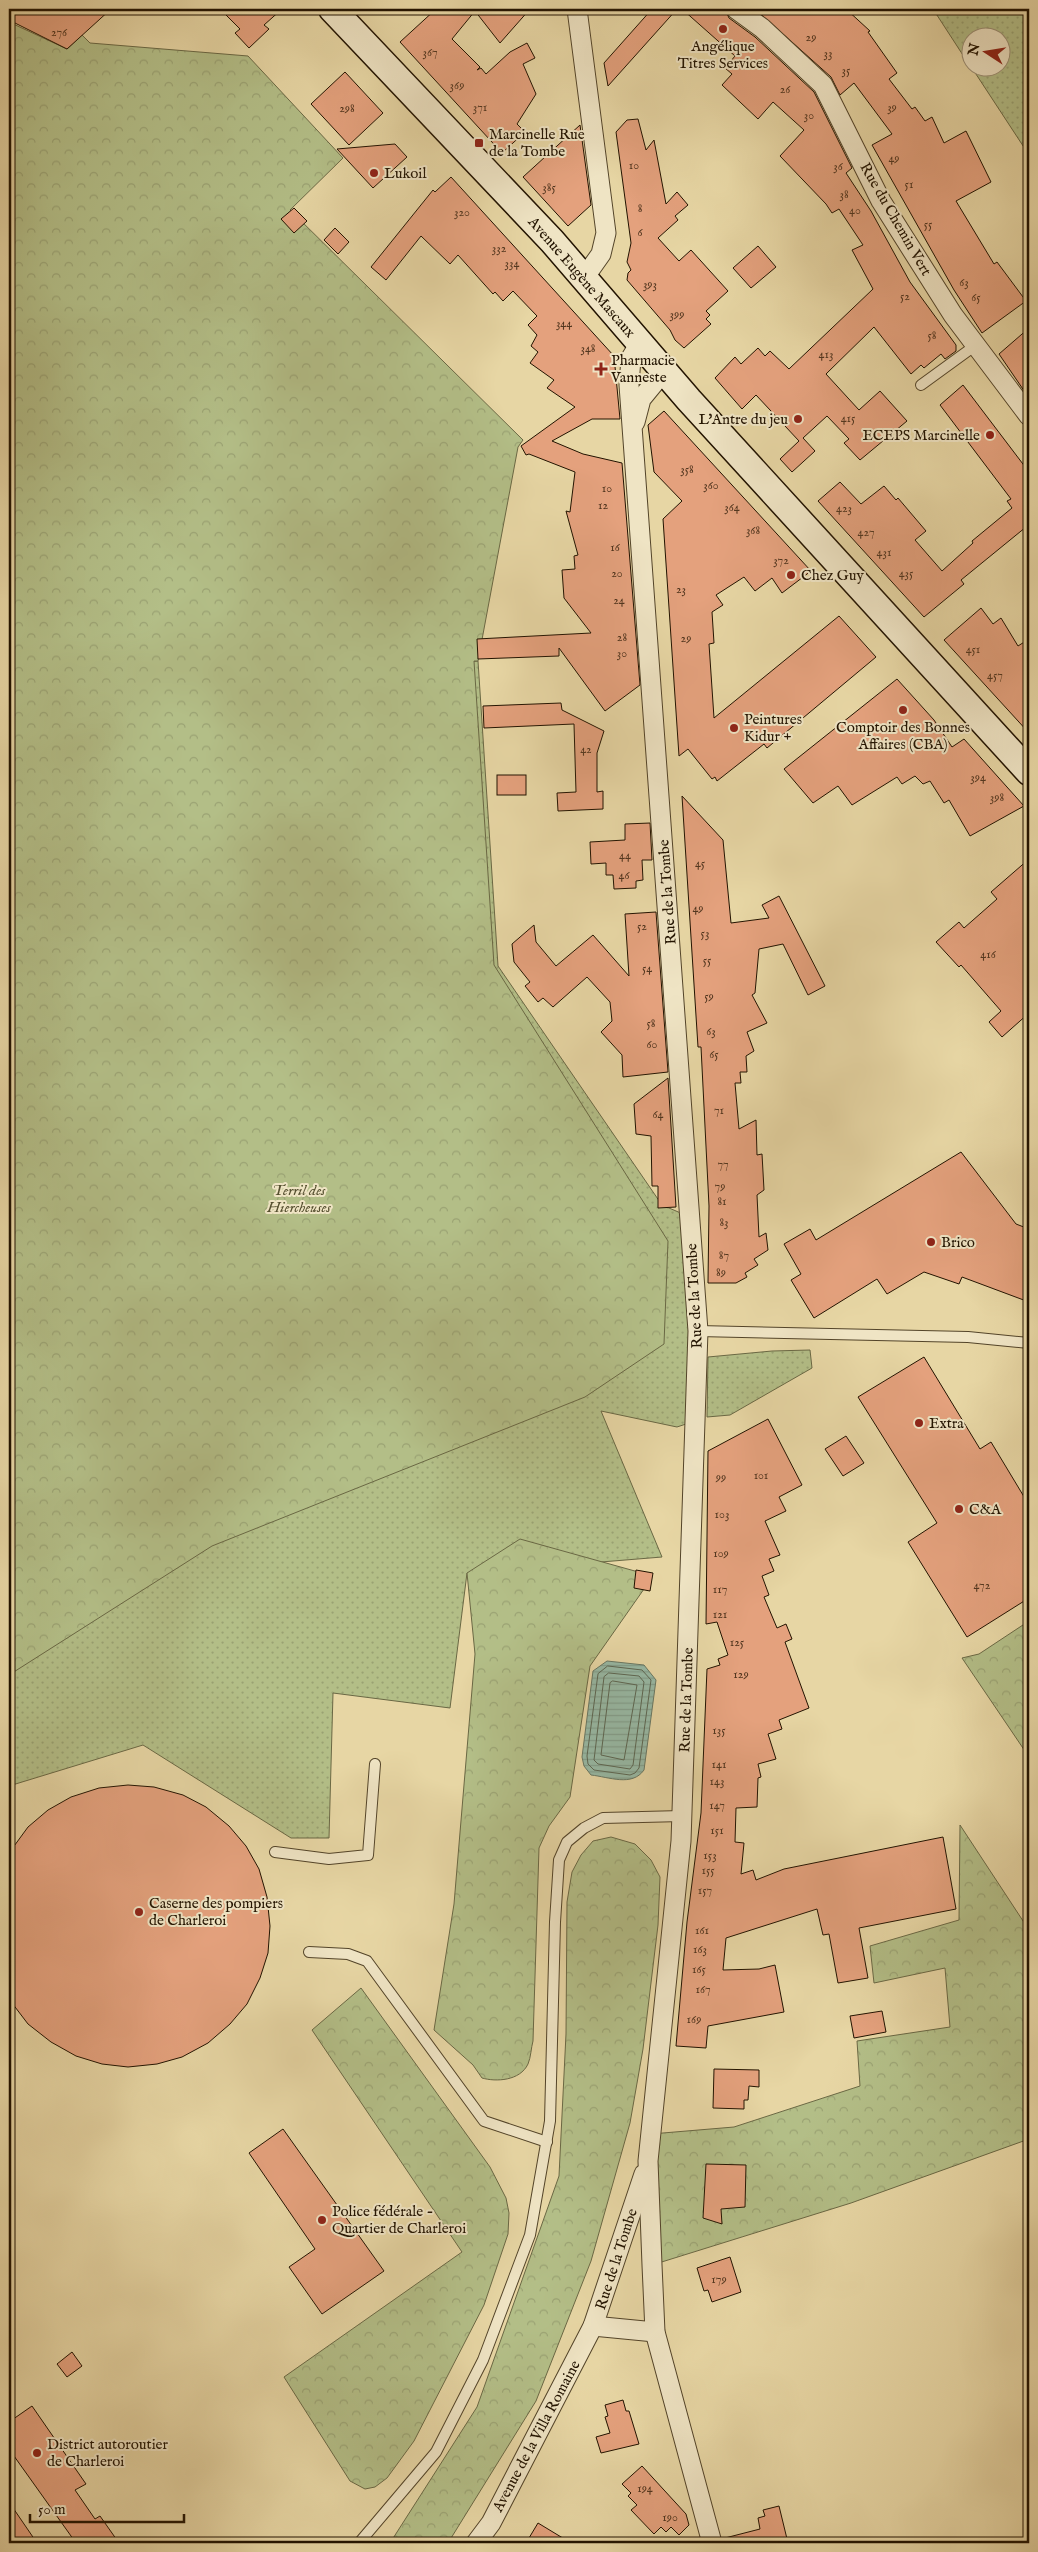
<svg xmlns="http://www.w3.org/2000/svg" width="1038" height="2552" font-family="'IM FELL English',serif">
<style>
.grass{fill:url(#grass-dots);stroke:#6a6844}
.forest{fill:url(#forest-crowns);stroke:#6a6844}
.water{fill:url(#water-rules);stroke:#687763}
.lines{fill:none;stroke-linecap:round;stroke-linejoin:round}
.shore{stroke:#5c6652;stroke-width:1}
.building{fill:#e4a17d;stroke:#221300}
.service-casing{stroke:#534429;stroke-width:12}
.minor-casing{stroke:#534429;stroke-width:21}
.secondary-casing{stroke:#221300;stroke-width:29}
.service{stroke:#efe4c4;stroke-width:10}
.minor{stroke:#efe4c4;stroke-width:19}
.secondary{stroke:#efe4c4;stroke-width:26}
.poi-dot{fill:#8f2418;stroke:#efe4c4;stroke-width:2}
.labels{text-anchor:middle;stroke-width:4;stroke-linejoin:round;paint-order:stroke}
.number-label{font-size:12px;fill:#52361f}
.poi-label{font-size:15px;fill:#221300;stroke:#efe4c4;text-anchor:start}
.street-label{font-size:15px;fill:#221300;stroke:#efe4c4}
.park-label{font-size:15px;font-style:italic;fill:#554f2f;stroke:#efe4c4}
</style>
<defs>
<pattern id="grass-dots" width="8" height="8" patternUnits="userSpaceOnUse" patternTransform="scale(1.25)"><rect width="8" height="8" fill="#b3be87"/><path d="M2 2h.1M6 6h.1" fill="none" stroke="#9aa273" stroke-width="1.8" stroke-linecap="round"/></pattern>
<pattern id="forest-crowns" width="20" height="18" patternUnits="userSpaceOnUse" patternTransform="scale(1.25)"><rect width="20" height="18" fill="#b3be87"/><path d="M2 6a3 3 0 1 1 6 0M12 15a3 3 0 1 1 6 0" fill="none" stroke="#9aa273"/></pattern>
<pattern id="water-rules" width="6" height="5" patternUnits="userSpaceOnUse" patternTransform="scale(1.25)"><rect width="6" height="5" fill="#97b9a5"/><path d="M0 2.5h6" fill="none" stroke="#829e8c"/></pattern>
</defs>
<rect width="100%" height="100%" fill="#e7d6a4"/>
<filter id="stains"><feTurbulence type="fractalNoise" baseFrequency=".004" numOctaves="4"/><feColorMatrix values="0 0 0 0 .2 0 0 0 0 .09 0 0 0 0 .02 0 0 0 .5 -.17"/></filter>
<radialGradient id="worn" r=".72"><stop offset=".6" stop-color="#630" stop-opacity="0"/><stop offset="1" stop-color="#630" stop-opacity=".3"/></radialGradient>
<g class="grass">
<polygon points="933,9 1029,9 1029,155 972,68 1000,68 1000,38 970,38 970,66"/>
<polygon points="9,658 414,667 478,661 498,966 662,1205 690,1217 695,1421 677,1427 601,1411 662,1557 467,1573 450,1708 333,1693 329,1838 291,1838 143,1745 9,1786"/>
<polygon points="810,1350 812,1368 730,1415 707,1417 708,1357 772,1351"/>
</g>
<g class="forest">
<polygon points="9,22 67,49 82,35 90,43 248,56 343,158 290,210 523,440 518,447 478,661 474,661 494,965 668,1241 664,1344 585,1397 212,1546 9,1675"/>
<path d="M520 1539 642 1573 644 1589 590 1666 570 1797 549 1826 539 1848 533 2041C531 2048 531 2057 528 2064 520 2081 496 2082 482 2078L473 2065 434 2030 454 1904 475 1654 467 1573Z"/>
<polygon points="1029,1621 1029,1757 962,1658 979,1654"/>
<polygon points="960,1825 1029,1930 1029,2139 851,2203 652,2265 651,2134 734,2127 860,2086 857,2041 950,2027 945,1968 874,1983 870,1946 959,1920"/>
<polygon points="611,1837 635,1844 651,1860 660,1877 658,1925 643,2049 630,2123 591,2261 536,2401 448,2543 390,2543 477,2407 559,2176 566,2034 567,1902 572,1872 581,1855 593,1841"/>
<polygon points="361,1988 490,2167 506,2198 509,2213 508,2234 484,2305 414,2441 387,2478 375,2487 365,2489 350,2481 284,2377 462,2252 312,2030"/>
</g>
<path class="water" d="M607 1661 644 1665 656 1680 644 1770C632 1787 609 1777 591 1775L584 1766 582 1757 593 1671Z"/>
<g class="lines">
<g class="shore">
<polygon points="608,1666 642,1670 651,1680 639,1768 635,1773 630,1775 594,1770 588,1764 587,1756 598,1674"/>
<polygon points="609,1673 639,1676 644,1682 633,1765 630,1769 598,1764 594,1760 604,1677"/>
<polygon points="613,1681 637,1685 624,1760 601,1755 610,1683"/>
</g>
</g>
<g class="building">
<polygon points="9,9 111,9 67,49 9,20"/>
<polygon points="220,9 282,9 264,25 269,29 249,48 235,33 240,29"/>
<polygon points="436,9 530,9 500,43 475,11 452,39 480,67 477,70 481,68 486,74 510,52 527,43 535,58 523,64 536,94 517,124 525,132 502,153 400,42"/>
<polygon points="652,9 677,9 608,86 604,63"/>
<polygon points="682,9 725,9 729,18 755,37 814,92 852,168 846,173 871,211 910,282 956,345 956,351 945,359 941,354 924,368 921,365 911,374 874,327 826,374 859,410 880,391 907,421 860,460 844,443 849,439 827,416 803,438 815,451 792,472 780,459 799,441 756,395 742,409 715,378 735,357 741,364 758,348 765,356 770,351 789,369 873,289 852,250 863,245 839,209 832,213 826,204 780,156 804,130 773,102 758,119 722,85 732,74 725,68 735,56"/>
<polygon points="755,9 846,9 870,31 868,32 897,73 889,79 912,109 915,107 925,121 932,117 944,143 966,131 991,182 956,201 994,264 997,262 1026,301 982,333 954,290 872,145 892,134 854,83 840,95 831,77"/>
<polygon points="345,72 383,113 349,145 311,104"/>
<polygon points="638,119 646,150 654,140 666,204 677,192 688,205 675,216 678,220 658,238 679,261 691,250 728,291 706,311 710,315 706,319 711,324 684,348 675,340 670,330 627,280 628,273 631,270 627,262 631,243 616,132 627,120"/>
<polygon points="580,125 591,205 568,226 523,177"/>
<polygon points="395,144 407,157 373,188 337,149"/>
<polygon points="451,177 614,356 620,419 592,419 552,441 583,454 622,463 640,685 605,711 559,648 559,656 478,659 477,639 591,633 564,598 562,570 575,569 574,556 578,555 566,511 570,512 575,472 529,454 526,455 521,446 575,407 547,388 554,380 530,363 538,352 531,346 537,335 528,325 537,316 513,291 503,301 495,292 493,294 458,255 450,264 421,236 386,280 371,267 433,190 435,192"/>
<polygon points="294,208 307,221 294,233 281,219"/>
<polygon points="335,228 349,242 338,254 324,240"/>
<polygon points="758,246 776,267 751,288 733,268"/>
<polygon points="1029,328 1029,398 999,354"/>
<polygon points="963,385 1029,472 1029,531 1026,527 961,580 964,584 924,617 818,501 840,482 861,504 884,486 896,500 898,498 926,531 915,540 942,571 973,543 972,541 1012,508 1007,501 1011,499 940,405"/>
<polygon points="664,411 811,571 782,593 772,578 755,591 744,577 716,595 723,605 712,612 714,643 709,644 714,718 839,616 876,657 767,748 764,744 717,781 715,777 712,779 688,749 679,756 663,519 682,501 654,472 648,425"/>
<polygon points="981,608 993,624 1001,618 1018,646 1029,639 1029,733 944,640"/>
<polygon points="897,679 934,720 952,747 964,739 1024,806 970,836 949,800 944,803 930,781 923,784 915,776 902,784 897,777 852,805 838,786 813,803 784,769"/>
<polygon points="561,703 562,710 604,731 597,753 597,792 603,791 603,809 558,811 557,793 576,792 574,724 484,728 483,706"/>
<rect x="497" y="775" width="29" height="20"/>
<polygon points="682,796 723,840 731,923 769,918 762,905 779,896 825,986 808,995 783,944 759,949 755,993 752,995 767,1023 747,1032 754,1051 746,1056 747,1072 740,1072 741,1083 735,1083 739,1129 756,1120 757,1155 762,1154 764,1190 757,1195 759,1237 766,1233 768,1250 754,1259 758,1265 745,1273 747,1277 736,1283 708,1283 709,1206 701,1047 698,1047"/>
<polygon points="650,823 652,860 642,860 643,880 636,881 636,888 614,889 613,875 606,875 606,863 591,864 590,842 625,840 625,824"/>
<polygon points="1029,859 1029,1013 1002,1037 989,1022 1001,1011 961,965 959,967 936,942 959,922 964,928 997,899 991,892"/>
<polygon points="656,912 668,1072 623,1077 622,1055 601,1032 612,1021 610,1002 587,977 553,1007 543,998 538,1002 525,986 530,982 514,962 512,944 534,925 536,942 556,966 593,935 629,976 625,914"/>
<polygon points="668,1078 676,1207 658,1208 658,1186 652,1186 651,1136 636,1134 634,1104"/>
<polygon points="961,1152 1016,1224 1029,1229 1029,1302 962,1277 959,1284 924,1272 887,1294 877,1279 814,1318 791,1280 801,1274 784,1244 810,1229 816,1240"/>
<polygon points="924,1357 980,1449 991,1442 1029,1505 1029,1598 967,1637 908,1542 937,1523 858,1397"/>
<polygon points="768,1419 802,1485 779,1497 786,1511 765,1521 780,1555 769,1559 774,1571 762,1576 769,1595 764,1597 777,1628 786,1624 792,1639 785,1642 809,1708 779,1720 782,1729 768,1734 776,1759 758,1764 761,1777 758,1778 757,1807 736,1808 735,1842 744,1843 741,1874 753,1870 756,1880 784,1869 943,1837 956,1909 859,1928 868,1978 838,1983 829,1934 823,1935 817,1909 726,1938 723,1970 759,1969 775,1965 784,2012 708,2026 706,2048 676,2046 687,1922 701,1813 707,1669 720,1665 718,1659 728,1655 717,1622 706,1624 708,1451"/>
<polygon points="846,1436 864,1463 843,1476 825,1449"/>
<polygon points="636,1570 653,1573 650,1591 634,1588"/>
<polygon points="128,1785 154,1787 183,1795 206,1807 229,1826 246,1846 259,1869 267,1897 270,1926 268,1953 260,1978 247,2004 230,2024 208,2043 182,2057 157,2064 128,2067 102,2064 76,2056 51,2042 28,2024 12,2003 9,1998 9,1853 28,1827 48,1810 71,1797 99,1788"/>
<polygon points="882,2011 886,2032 854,2038 850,2016"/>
<polygon points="714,2069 759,2070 759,2087 749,2086 748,2100 744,2100 744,2109 713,2108"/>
<polygon points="283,2129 384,2271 322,2314 289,2267 315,2249 249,2153"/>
<polygon points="706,2164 746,2165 745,2207 721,2209 722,2224 703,2218"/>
<polygon points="730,2257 741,2292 712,2302 708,2290 704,2291 697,2268"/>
<polygon points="72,2352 82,2366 67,2377 57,2364"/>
<polygon points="623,2400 626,2411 629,2411 639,2444 601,2453 596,2437 610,2433 605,2417 608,2416 605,2405"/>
<polygon points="32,2406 86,2484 75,2490 95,2519 100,2516 119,2543 76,2543 9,2449 9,2422"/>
<polygon points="642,2466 686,2514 689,2525 679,2535 671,2527 666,2532 661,2527 654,2534 631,2510 637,2505 628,2496 631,2493 622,2484"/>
<polygon points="9,2502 37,2543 9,2543"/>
<polygon points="779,2506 788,2543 726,2543 725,2538 760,2529 758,2518 765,2516 763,2510"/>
<polygon points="538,2523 571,2543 526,2543"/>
</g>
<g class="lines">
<g class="service-casing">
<g id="service">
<polyline points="921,385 976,345"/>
<polyline points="698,1331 968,1337 1029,1343"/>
<polyline points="275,1852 329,1859 368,1855 375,1764"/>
<polyline points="309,1952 348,1954 367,1961 484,2121 547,2142"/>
<polyline points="359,2543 436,2452 483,2360 530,2235 550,2121 555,1922 559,1860 567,1842 584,1828 603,1818 682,1816"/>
</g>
</g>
<g class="minor-casing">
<g id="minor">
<polyline points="577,9 606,233 601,254 584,278"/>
<polyline points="736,9 762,28 823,85 881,201 953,315 1029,416"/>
<polyline points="640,343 631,358 629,385 698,1331 681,1841 648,2161 652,2265 655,2332 712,2543"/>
<polyline points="635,422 641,399 664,371"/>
<polyline points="593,2326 655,2332"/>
<polyline points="476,2543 491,2523 593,2326 644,2174"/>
</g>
</g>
<g class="secondary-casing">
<polyline id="secondary" points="332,9 552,241 689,400 1029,772"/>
</g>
<use href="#service" class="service"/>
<use href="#minor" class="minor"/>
<use href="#secondary" class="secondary"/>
</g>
<g class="poi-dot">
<circle cx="723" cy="29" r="5"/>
<rect x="474" y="138" width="10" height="10" rx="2.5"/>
<circle cx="374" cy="173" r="5"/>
<path d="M598.5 361.5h5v5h5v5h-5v5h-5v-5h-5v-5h5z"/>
<circle cx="798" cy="419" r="5"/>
<circle cx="990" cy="435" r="5"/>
<circle cx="791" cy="575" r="5"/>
<circle cx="903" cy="710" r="5"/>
<circle cx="734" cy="728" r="5"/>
<circle cx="931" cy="1242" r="5"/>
<circle cx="919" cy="1423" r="5"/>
<circle cx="959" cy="1509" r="5"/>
<circle cx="139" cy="1912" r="5"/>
<circle cx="322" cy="2220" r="5"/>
<circle cx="37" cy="2453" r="5"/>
</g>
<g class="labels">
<g class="number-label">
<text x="59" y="36">276</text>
<text x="811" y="41">29</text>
<text x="430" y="56">367</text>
<text x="828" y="57">33</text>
<text x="846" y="74">35</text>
<text x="457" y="89">369</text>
<text x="785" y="93">26</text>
<text x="480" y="111">371</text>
<text x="892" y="111">39</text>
<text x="347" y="112">298</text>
<text x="809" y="119">30</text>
<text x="894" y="162">49</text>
<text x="634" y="169">10</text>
<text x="838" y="170">36</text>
<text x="909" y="188">51</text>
<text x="549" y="191">385</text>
<text x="844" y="198">38</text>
<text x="640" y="212">8</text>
<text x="855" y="214">40</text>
<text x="462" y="216">320</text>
<text x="928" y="228">55</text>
<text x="640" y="236">6</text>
<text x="499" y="252">332</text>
<text x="512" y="267">334</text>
<text x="964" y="286">63</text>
<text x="650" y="288">393</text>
<text x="905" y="300">52</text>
<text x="976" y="301">65</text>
<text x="677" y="318">399</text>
<text x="564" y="327">344</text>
<text x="932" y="339">58</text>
<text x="588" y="352">348</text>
<text x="826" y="358">413</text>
<text x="848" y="422">415</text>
<text x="687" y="473">358</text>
<text x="711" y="489">360</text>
<text x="607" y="492">10</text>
<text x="603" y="509">12</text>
<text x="732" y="511">364</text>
<text x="844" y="512">423</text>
<text x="753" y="534">368</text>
<text x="866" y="536">427</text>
<text x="615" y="551">16</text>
<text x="884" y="556">431</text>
<text x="781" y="564">372</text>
<text x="617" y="577">20</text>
<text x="906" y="577">435</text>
<text x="681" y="593">23</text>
<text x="619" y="604">24</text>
<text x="622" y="641">28</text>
<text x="686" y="642">29</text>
<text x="973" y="653">451</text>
<text x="622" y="657">30</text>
<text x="995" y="679">457</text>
<text x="586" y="753">42</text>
<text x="978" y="781">394</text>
<text x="997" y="801">398</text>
<text x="625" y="859">44</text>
<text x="700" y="867">45</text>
<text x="624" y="879">46</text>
<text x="698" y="912">49</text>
<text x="642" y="930">52</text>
<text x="705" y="937">53</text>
<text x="988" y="958">416</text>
<text x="707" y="964">55</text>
<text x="647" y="972">54</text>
<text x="709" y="1000">59</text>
<text x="651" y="1027">58</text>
<text x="711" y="1035">63</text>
<text x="652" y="1048">60</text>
<text x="714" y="1058">65</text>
<text x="719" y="1114">71</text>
<text x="658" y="1118">64</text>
<text x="723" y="1168">77</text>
<text x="720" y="1190">79</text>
<text x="722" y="1205">81</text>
<text x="724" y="1226">83</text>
<text x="724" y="1259">87</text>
<text x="721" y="1276">89</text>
<text x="761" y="1479">101</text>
<text x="721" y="1481">99</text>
<text x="722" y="1518">103</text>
<text x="721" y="1557">109</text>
<text x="982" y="1589">472</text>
<text x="720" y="1593">117</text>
<text x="720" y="1618">121</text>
<text x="737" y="1646">125</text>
<text x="741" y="1678">129</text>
<text x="719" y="1734">135</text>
<text x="719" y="1768">141</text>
<text x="717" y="1785">143</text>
<text x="717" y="1809">147</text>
<text x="717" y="1834">151</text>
<text x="710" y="1859">153</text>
<text x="708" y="1874">155</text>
<text x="705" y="1894">157</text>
<text x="702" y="1934">161</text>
<text x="700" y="1953">163</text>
<text x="699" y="1973">165</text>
<text x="703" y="1993">167</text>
<text x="694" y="2023">169</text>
<text x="719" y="2283">179</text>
<text x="645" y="2492">194</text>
<text x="670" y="2521">190</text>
</g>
<g class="poi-label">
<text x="723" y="51" text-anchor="middle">Angélique<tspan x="723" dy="17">Titres Services</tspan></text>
<text x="489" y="139">Marcinelle Rue<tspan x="489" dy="17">de la Tombe</tspan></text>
<text x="384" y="178">Lukoil</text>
<text x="611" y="365">Pharmacie<tspan x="611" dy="17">Vanneste</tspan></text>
<text x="788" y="424" text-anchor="end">L'Antre du jeu</text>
<text x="980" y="440" text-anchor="end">ECEPS Marcinelle</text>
<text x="801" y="580">Chez Guy</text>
<text x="744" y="724">Peintures<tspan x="744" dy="17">Kidur +</tspan></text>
<text x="903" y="732" text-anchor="middle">Comptoir des Bonnes<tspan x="903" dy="17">Affaires (CBA)</tspan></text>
<text x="941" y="1247">Brico</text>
<text x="929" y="1428">Extra</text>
<text x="969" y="1514">C&amp;A</text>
<text x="149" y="1908">Caserne des pompiers<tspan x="149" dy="17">de Charleroi</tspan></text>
<text x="332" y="2216">Police fédérale -<tspan x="332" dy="17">Quartier de Charleroi</tspan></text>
<text x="47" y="2449">District autoroutier<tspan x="47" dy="17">de Charleroi</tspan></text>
</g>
<g class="street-label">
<text transform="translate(896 219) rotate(60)" y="5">Rue du Chemin Vert</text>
<text transform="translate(582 277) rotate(49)" y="5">Avenue Eugène Mascaux</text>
<text transform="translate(667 892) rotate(-94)" y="5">Rue de la Tombe</text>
<text transform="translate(694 1296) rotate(-93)" y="5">Rue de la Tombe</text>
<text transform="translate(686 1700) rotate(-88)" y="5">Rue de la Tombe</text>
<text transform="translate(616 2259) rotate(-72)" y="5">Rue de la Tombe</text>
<text transform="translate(536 2436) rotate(-62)" y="5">Avenue de la Villa Romaine</text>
</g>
<g class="park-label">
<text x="299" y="1195">Terril des<tspan x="299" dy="17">Hiercheuses</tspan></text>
</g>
</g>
<rect width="1038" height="2552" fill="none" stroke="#e7d6a4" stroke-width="30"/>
<rect x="10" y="10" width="1018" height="2532" fill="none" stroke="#221300" stroke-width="2.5"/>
<rect x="15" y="15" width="1008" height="2522" fill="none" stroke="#221300"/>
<g transform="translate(986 52) rotate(282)"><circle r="24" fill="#efe4c4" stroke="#9d9076"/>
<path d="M0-4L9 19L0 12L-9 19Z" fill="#8f2418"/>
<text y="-8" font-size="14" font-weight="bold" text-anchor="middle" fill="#221300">N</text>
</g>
<path d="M30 2514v8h154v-8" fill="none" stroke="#221300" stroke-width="2.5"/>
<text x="38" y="2514" font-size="15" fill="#221300" stroke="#efe4c4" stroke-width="4" paint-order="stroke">50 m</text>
<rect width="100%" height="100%" filter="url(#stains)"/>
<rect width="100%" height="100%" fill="url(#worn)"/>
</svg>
